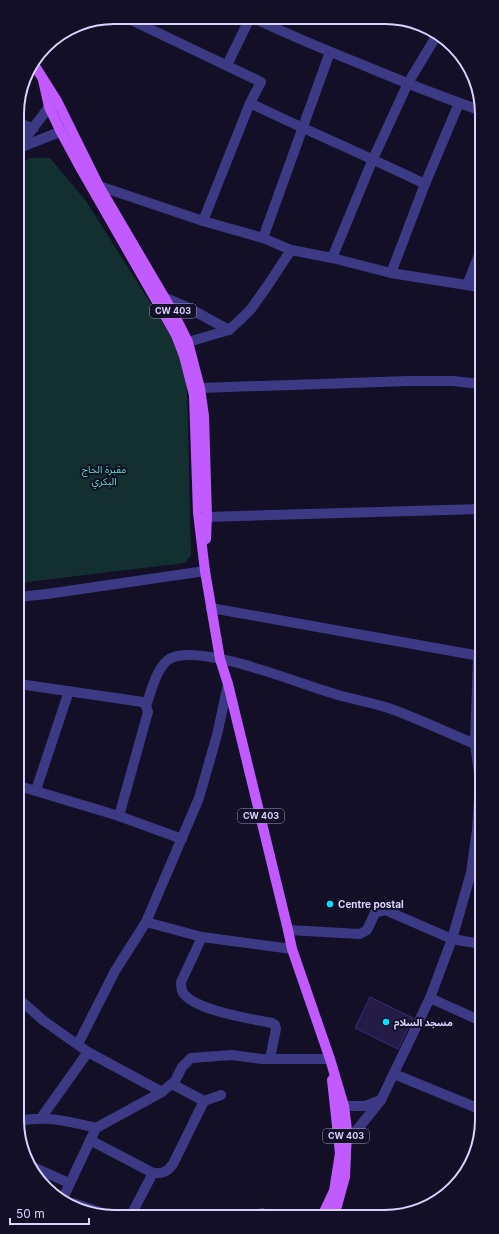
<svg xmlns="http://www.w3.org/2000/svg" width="499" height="1234" font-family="Inter,'Noto Sans Arabic',sans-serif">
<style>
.green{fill:#12302f}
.building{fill:#241b47;stroke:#3b2d73}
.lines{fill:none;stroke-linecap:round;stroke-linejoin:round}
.minor{stroke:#3d3a85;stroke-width:10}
.major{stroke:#c25bff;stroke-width:10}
.poi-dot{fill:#00e5ff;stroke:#130f26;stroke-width:1.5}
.labels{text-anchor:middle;stroke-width:4;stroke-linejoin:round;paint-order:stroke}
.shield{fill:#130f26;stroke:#9e99be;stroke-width:1}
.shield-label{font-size:9px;font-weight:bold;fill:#d9d4ff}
.park-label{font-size:10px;fill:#5fe0c0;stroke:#130f26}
.poi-label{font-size:10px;font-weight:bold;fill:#d9d4ff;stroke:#130f26;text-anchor:start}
.rim{fill:none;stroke:#d9d4ff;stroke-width:2}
</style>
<rect width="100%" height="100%" fill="#130f26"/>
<polygon class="green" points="31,158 50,158 86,201 175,342 185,372 187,387 191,555 185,563 19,583 17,164"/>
<polygon class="building" points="370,997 413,1018 398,1049 355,1028"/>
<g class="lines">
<g class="minor">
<polyline points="125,17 261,82 250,103"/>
<path d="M254 18C292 37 331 52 370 68 406 83 442 97 479 110"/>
<polyline points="227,65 250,18"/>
<polyline points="17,123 34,128"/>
<polyline points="18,148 49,107 54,103"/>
<polyline points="19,148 67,129"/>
<polyline points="99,186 203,221 263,238 291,250 332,258 391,273 479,287"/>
<path d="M203 221 250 103C308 131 367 156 425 184"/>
<polyline points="263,238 330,52"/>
<polyline points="332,258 373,159 408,83 437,35"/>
<polyline points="391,273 425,184 459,103"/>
<polyline points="467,285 479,255"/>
<polyline points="166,298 185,306 229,330"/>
<polyline points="188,342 229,330 241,319 251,309 268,285 291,250"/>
<polyline points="200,388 408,381 453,381 480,384"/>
<polyline points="207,517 480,509"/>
<polyline points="19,597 47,594 205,571"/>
<polyline points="211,608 480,656"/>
<polyline points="19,684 143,702 146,706 148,712 119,816"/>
<path d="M146 706C151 692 157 665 171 658 203 644 297 683 332 693 352 700 374 702 394 710 421 720 448 733 475 744"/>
<polyline points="19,786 119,816 182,839"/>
<polyline points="36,790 69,691"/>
<polyline points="146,922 202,937 292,949"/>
<polyline points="288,930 360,934 367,930 375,913 385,910 452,939 481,944"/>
<path d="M202 937 181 982C181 985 181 988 182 991 191 1010 252 1019 272 1023L275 1025 276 1029 270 1059"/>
<polyline points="430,998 481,1021"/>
<polyline points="20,1000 44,1021 88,1052 162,1092"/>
<polyline points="78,1044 115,971 146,922 199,798 217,735 228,684"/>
<polyline points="394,1074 482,1110"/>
<polyline points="204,1101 221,1095"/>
<polyline points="336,1106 365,1106 381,1100"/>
<polyline points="41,1118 88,1052"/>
<path d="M20 1121C46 1115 71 1122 96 1128L162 1092 175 1081 182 1067 191 1058 232 1055 262 1059H330"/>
<polyline points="90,1140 153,1173"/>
<polyline points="344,1146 381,1100 430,998 452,939 471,873 477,830 480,781 475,744 478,656 480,643"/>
<polyline points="33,1167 69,1183"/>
<polyline points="63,1198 96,1128"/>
<polyline points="73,1203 108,1215"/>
<polyline points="261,1214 262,1213"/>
<path d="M131 1215 153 1173C163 1174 168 1171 173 1164L204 1101 172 1084"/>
</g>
<g class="major">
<polyline points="33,63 57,101 99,186 173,312 188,342 200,388 204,416 207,517 206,539"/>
<polyline points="43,80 49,107 61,132 81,169 176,335 184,356 194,395 198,513 205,571 220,659 228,684 288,930 292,949 330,1059 344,1106 347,1130 345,1177 337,1206 333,1214"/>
<polyline points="323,1214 334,1191 340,1153 332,1080"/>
</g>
</g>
<g class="poi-dot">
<circle cx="330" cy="904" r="4"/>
<circle cx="386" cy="1022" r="4"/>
</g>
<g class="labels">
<g class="shield">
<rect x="150" y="304" width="46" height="14" rx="3"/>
<rect x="238" y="809" width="46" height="14" rx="3"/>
<rect x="323" y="1129" width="46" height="14" rx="3"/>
</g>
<g class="shield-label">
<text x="173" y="314">CW 403</text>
<text x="261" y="819">CW 403</text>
<text x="346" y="1139">CW 403</text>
</g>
<g class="park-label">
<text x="104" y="473">مقبرة الحاج<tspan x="104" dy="12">البكري</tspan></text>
</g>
<g class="poi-label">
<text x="338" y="908">Centre postal</text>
<text x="394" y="1026">مسجد السلام</text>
</g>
</g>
<path d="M0 0H499V1234H0ZM114 24H385A90 90 0 0 1 475 114V1120A90 90 0 0 1 385 1210H114A90 90 0 0 1 24 1120V114A90 90 0 0 1 114 24Z" fill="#130f26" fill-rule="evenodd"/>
<path class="rim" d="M114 24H385A90 90 0 0 1 475 114V1120A90 90 0 0 1 385 1210H114A90 90 0 0 1 24 1120V114A90 90 0 0 1 114 24Z"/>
<path d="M10 1218v6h79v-6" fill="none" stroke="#d9d4ff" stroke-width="2"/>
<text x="16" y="1218" font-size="12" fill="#d9d4ff" stroke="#130f26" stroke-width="3" paint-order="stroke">50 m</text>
</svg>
